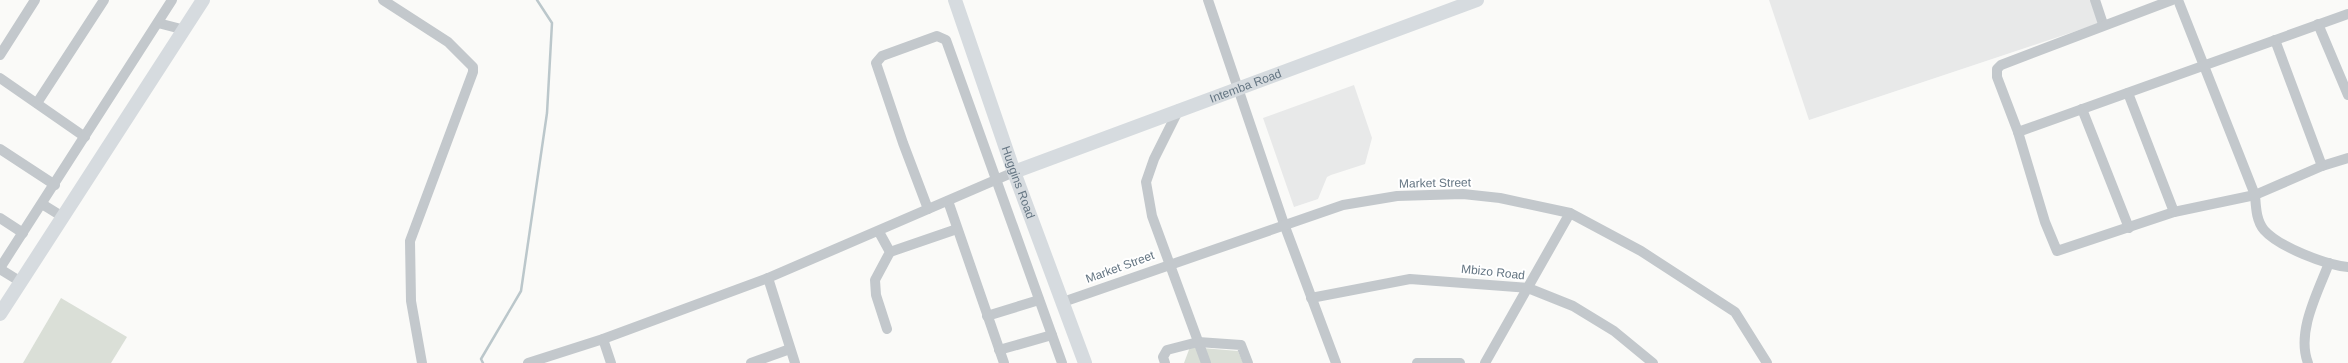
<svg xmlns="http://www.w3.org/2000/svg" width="2348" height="363" font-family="Helvetica,sans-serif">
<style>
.built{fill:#e8e9e9}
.green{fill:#dadfd7}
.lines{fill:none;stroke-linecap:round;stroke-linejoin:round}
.stream{stroke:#bbc7cb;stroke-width:2.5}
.street{stroke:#c3c8cc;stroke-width:10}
.secondary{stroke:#d6dbdf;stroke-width:14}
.labels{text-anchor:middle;stroke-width:4;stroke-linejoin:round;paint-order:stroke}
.street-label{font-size:12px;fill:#657683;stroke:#fff}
</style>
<rect width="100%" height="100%" fill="#fafaf8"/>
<g class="built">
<polygon points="1769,0 2092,0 2100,23 1809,120"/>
<polygon points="1354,85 1372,138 1365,164 1331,175 1327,177 1318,199 1294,207 1263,118"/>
</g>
<g class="green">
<polygon points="61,298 127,337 111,363 23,363"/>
<polygon points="1190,347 1238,351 1243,363 1184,363"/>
</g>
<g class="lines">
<polyline class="stream" points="483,363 481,359 521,291 547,113 552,23 537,0"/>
<g class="street">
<polyline points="383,0 448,42 473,67 473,72 410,241 411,301 422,363"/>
<polyline points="1208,0 1284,224 1336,363"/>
<polyline points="2095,0 2103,24"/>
<polyline points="2172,0 2001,65 1997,69 1997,77 2018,132 2045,222 2057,251 2174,212 2255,195 2322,166 2348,158"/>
<path d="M2178 0 2255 195C2256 207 2256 220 2264 230 2279 247 2326 265 2348 267"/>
<polyline points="158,23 185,30"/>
<polyline points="2318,24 2348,95"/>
<polyline points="2275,40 2322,166"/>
<polyline points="0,55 35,0"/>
<polyline points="0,78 85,137"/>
<polyline points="2128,93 2174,212"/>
<polyline points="37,103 104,0"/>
<polyline points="1179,109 1154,159 1146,182 1152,216 1206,363"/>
<polyline points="2082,109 2129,228"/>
<polyline points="2018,132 2348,14"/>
<polyline points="0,149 55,185"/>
<polyline points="948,201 1004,363"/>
<polyline points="42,204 63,217"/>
<polyline points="928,209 903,143 876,63 882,56 937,36 946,40 1062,363"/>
<polyline points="0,218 23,233"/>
<polyline points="879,232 890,252 875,280 876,295 887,329"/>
<polyline points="890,252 957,229"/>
<polyline points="0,268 172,0"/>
<polyline points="0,269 21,282"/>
<polyline points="768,278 795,363"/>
<polyline points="1311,298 1410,279 1528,288 1573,306 1614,331 1653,363"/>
<polyline points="1063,302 1343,205 1397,196 1463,194 1500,198 1570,213 1641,251 1735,312 1767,363"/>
<polyline points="987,316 1039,300"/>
<polyline points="603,339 611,363"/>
<polyline points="999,350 1052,335"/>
<polyline points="528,363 603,339 768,278 1014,172"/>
<polyline points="751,363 790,349"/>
<polyline points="1165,363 1163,357 1167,350 1198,342 1241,345 1248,363"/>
<polyline points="1417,363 1460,363"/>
<polyline points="1485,363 1570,213"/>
<path d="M2308 363C2296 332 2318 292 2329 263"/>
</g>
<g class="secondary">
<path id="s1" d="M955 0 1014 172 1085 363"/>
<path id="s2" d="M1014 172 1477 0"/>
<polyline points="0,314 203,0"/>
</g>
</g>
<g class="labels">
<g class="street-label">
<text dy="4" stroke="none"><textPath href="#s2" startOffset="247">Intemba Road</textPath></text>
<text dy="4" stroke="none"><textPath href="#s1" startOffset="193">Huggins Road</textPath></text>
<text transform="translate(1435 183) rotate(-1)" y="4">Market Street</text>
<text transform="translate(1120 267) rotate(-20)" y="4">Market Street</text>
<text transform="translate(1493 272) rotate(6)" y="4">Mbizo Road</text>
</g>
</g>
</svg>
